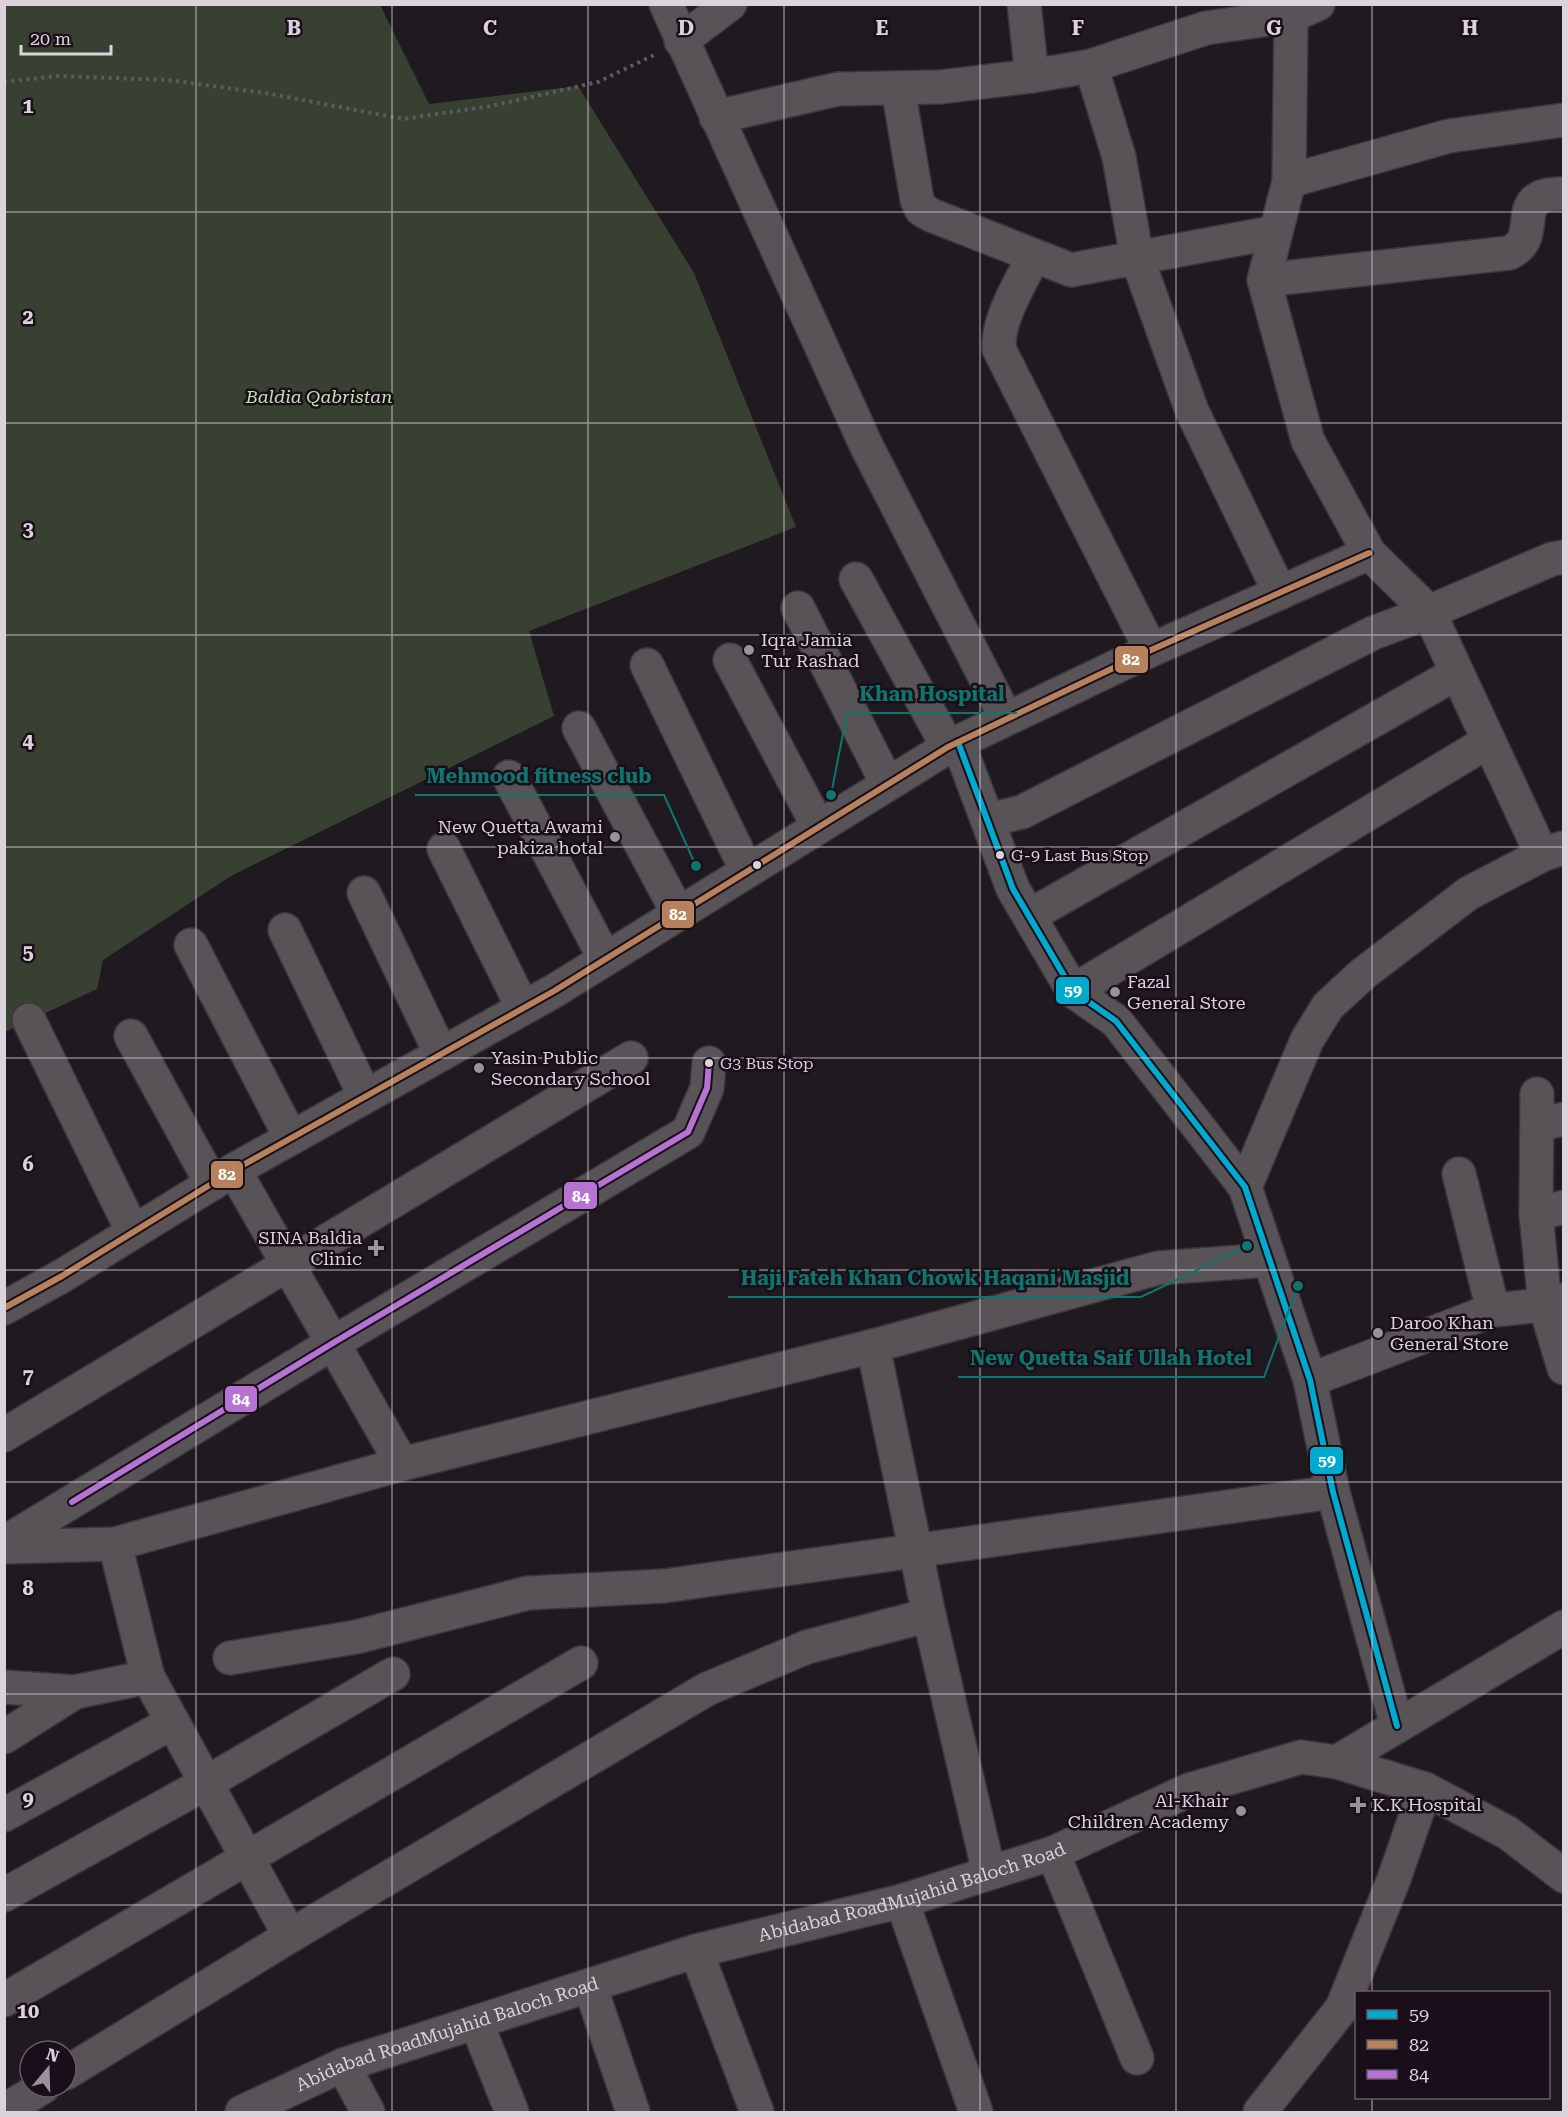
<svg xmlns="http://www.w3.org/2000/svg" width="1568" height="2117" font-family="'Roboto Serif',serif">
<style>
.green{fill:#384131}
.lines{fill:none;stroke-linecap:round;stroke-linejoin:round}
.minor-casing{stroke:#3b363b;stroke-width:36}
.path{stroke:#5f5a5f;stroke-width:4;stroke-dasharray:3 4.5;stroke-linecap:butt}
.minor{stroke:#575357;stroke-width:33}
.bus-1-casing{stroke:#190e19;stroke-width:10}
.bus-2-casing{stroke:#190e19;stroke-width:10}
.bus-3-casing{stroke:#190e19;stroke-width:10}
.bus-1{stroke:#00a9ce;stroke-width:6}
.bus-2{stroke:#b6815c;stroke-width:6}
.bus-3{stroke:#b673d3;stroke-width:6}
.grid{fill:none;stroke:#dbd3db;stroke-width:1.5;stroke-opacity:0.55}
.poi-dot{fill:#999299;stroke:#190e19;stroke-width:2}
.bus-dot{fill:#dbd3db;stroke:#190e19;stroke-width:2}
.labels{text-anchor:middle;stroke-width:5;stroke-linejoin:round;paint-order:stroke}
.bus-label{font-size:16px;fill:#dbd3db;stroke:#190e19;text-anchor:start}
.park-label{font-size:18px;font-style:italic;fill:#c5e2b1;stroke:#190e19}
.poi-label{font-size:18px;fill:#dbd3db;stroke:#190e19;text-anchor:start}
.street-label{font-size:18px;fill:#dbd3db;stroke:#190e19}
.grid-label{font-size:20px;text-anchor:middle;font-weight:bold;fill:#dbd3db;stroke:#190e19;stroke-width:5;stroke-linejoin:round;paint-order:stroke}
.leader{fill:none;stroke:#0f766e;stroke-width:2}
.callout-dot{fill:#0f766e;stroke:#190e19;stroke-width:2}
.callout-label{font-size:20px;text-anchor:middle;font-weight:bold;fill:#0f766e;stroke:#190e19;stroke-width:5;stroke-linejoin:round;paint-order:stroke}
.line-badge{stroke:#190e19;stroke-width:2}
.badge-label{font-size:16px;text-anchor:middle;font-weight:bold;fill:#fff}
</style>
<rect width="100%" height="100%" fill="#1f1a1f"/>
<polygon class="green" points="4,5 380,5 429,104 578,86 694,273 796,527 529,631 554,716 231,876 103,960 97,989 5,1032"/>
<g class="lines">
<g class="minor-casing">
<g id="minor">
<polyline points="666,4 866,445 1006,718"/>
<polyline points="1024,4 1032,76"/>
<polyline points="1318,4 1291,16 1289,181 1264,280 1308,441 1369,553 1429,612 1542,855"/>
<polyline points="681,41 730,4"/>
<polyline points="1091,66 1119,157 1137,258 1192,411 1280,593"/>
<polyline points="898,88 917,200 921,209 931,215 1071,270 1276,232"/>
<polyline points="716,117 838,89 940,87 1032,76 1091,66 1206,28 1291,16"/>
<polyline points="1289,181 1449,136 1564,120"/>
<path d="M1034 256C1021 282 997 319 999 349L1151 650"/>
<path d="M1264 280 1509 253C1546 237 1505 192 1564 194"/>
<polyline points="856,579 948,747"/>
<polyline points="798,608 887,783"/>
<polyline points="730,660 818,826"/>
<polyline points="647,665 747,871"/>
<polyline points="579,728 678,913"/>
<polyline points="958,742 1013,889 1073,991 1116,1021 1245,1187 1310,1380 1333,1492 1397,1726"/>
<polyline points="509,777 605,959"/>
<polyline points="988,820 1022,812 1373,633 1429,612 1552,559 1564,557"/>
<polyline points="444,849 523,1008"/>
<polyline points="364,893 441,1054"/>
<polyline points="1029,916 1457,673"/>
<polyline points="285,930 365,1096"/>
<polyline points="191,945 291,1138"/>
<polyline points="1073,991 1489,741"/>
<polyline points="29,1020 133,1232"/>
<polyline points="131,1036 212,1184"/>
<polyline points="1537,1094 1536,1214 1545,1305 1564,1368"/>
<polyline points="1537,1125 1564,1119"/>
<polyline points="234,1170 402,1464"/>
<polyline points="1459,1174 1493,1310"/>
<polyline points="1245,1187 1307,1040 1328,1006 1364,973 1469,893 1542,855 1562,848"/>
<polyline points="1536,1214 1564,1207"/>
<polyline points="4,1308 62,1276 234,1170 554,991 948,747 1151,650 1369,553"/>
<polyline points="873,1346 929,1615 989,1873"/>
<polyline points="1310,1380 1493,1310 1545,1305 1564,1300"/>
<polyline points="4,1435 631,1058"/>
<polyline points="4,1543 333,1343 688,1132 707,1088 709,1063"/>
<polyline points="115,1544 148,1677 290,1936"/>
<polyline points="4,1547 115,1544 402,1464 873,1346 1158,1268 1269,1260"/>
<polyline points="230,1658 356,1637 528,1593 664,1586 1333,1492"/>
<polyline points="4,1687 75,1692 148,1677"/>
<polyline points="4,1737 75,1692"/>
<polyline points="1337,1762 1564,1627"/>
<polyline points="4,1815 173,1722"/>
<polyline points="1053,1853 1137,2058"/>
<polyline points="4,1895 206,1783 393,1674"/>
<polyline points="902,1901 976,2112"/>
<polyline points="696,1951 757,2112"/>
<polyline points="590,1986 633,2112"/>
<polyline points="4,2000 581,1663"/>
<polyline points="476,2022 512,2112"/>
<polyline points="343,2065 368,2112"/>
<polyline points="66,2073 290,1936 707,1689 807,1647 929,1615"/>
<polyline points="4,2111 43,2087"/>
<path id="s1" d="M242 2112 343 2065 696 1951 902 1901 1053 1853 1189 1790 1301 1757 1337 1762 1425 1789 1508 1833 1564 1876"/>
<polyline points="1260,2112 1342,2008 1394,1879 1425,1789"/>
</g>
</g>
<polyline class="path" points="4,82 58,76 168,80 271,94 404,119 491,106 598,82 654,55"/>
<use href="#minor" class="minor"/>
<g class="bus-1-casing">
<polyline id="bus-1" points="958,742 1013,889 1073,991 1116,1021 1245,1187 1310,1380 1333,1492 1397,1726"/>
</g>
<g class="bus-2-casing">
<polyline id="bus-2" points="4,1308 62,1276 234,1170 554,991 948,747 1151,650 1369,553"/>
</g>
<g class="bus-3-casing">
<polyline id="bus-3" points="72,1502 333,1343 688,1132 707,1088 709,1063"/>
</g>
<use href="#bus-1" class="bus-1"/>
<use href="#bus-2" class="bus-2"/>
<use href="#bus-3" class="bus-3"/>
</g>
<path class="grid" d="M196 4V2112M392 4V2112M588 4V2112M784 4V2112M980 4V2112M1176 4V2112M1372 4V1992M4 212H1564M4 423H1564M4 635H1564M4 847H1564M4 1058H1564M4 1270H1564M4 1482H1564M4 1694H1564M4 1905H1564M1372 2098V2112"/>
<g class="poi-dot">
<circle cx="749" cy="650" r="6"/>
<circle cx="615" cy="837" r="6"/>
<circle cx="1115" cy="992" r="6"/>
<circle cx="479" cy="1068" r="6"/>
<path d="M373 1239h6v6h6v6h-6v6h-6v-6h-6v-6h6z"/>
<circle cx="1378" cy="1333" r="6"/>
<path d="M1355 1796h6v6h6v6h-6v6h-6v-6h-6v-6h6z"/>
<circle cx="1241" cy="1811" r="6"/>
</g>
<g class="bus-dot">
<circle cx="1000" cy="855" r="5"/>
<circle cx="757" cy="865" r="5"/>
<circle cx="709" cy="1063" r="5"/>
</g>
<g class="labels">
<g class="bus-label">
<text x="1011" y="861">G-9 Last Bus Stop</text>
<text x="720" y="1069">G3 Bus Stop</text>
</g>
<g class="park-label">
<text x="319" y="403">Baldia Qabristan</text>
</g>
<g class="poi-label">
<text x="761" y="646">Iqra Jamia<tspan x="761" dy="21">Tur Rashad</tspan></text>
<text x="603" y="833" text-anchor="end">New Quetta Awami<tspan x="603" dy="21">pakiza hotal</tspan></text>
<text x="1127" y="988">Fazal<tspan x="1127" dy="21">General Store</tspan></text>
<text x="491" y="1064">Yasin Public<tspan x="491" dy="21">Secondary School</tspan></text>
<text x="362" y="1244" text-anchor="end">SINA Baldia<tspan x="362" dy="21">Clinic</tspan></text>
<text x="1390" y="1329">Daroo Khan<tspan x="1390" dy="21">General Store</tspan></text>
<text x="1229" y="1807" text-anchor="end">Al-Khair<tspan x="1229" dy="21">Children Academy</tspan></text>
<text x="1372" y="1811">K.K Hospital</text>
</g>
<g class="street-label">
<text dy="6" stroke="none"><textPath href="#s1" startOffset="706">Abidabad RoadMujahid Baloch Road</textPath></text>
<text dy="6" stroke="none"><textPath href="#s1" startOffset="220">Abidabad RoadMujahid Baloch Road</textPath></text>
</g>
</g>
<g class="grid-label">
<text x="294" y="35">B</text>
<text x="490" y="35">C</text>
<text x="686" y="35">D</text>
<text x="882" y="35">E</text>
<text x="1078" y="35">F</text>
<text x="1274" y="35">G</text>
<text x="1470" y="35">H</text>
<text x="28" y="113">1</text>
<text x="28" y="324">2</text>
<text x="28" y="536">3</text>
<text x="28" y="748">4</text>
<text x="28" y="959">5</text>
<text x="28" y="1171">6</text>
<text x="28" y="1383">7</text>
<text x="28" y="1595">8</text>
<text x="28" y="1806">9</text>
<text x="28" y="2018">10</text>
</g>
<path class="leader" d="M831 795L847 713H1017M696 866L664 795H415M1247 1246L1141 1297H728M1298 1286L1264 1377H958"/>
<g class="callout-dot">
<circle cx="831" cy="795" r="6"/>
<circle cx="696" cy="866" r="6"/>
<circle cx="1247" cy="1246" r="6"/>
<circle cx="1298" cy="1286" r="6"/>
</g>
<g class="callout-label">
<text x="932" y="701">Khan Hospital</text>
<text x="539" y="783">Mehmood fitness club</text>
<text x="935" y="1285">Haji Fateh Khan Chowk Haqani Masjid</text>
<text x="1111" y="1365">New Quetta Saif Ullah Hotel</text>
</g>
<g class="line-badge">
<rect x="1114" y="645" width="35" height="29" rx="6" fill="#b6815c"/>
<rect x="661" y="900" width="34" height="29" rx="6" fill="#b6815c"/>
<rect x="1055" y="976" width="35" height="29" rx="6" fill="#00a9ce"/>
<rect x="210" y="1160" width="34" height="29" rx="6" fill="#b6815c"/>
<rect x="563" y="1181" width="35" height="29" rx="6" fill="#b673d3"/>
<rect x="224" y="1385" width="34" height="28" rx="6" fill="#b673d3"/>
<rect x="1309" y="1446" width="35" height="29" rx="6" fill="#00a9ce"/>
</g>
<g class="badge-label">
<text x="1131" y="665">82</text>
<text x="678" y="920">82</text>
<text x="1073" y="996">59</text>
<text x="227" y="1180">82</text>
<text x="581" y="1202">84</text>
<text x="241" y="1405">84</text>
<text x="1327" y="1466">59</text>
</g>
<rect width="1568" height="2117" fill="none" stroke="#dbd3db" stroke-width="12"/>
<rect x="1355" y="1991" width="195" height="108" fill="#190e19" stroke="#675d67" stroke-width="1.5"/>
<rect x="1367" y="2010" width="30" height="9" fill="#00a9ce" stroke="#675d67" stroke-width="1.5"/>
<text x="1409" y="2021" font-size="18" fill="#dbd3db">59</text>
<rect x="1367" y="2040" width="30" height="9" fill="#b6815c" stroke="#675d67" stroke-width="1.5"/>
<text x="1409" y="2051" font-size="18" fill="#dbd3db">82</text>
<rect x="1367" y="2070" width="30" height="9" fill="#b673d3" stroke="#675d67" stroke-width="1.5"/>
<text x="1409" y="2081" font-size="18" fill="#dbd3db">84</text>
<g transform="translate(48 2069) rotate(19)"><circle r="28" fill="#190e19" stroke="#675d67" stroke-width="1.5"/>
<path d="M0-4.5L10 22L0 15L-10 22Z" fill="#999299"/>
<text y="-9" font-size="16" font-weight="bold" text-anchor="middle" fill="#dbd3db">N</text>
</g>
<path d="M21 45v9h90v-9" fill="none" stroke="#dbd3db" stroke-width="3"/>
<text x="30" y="45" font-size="18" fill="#dbd3db" stroke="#190e19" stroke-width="4.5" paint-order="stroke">20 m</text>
</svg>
